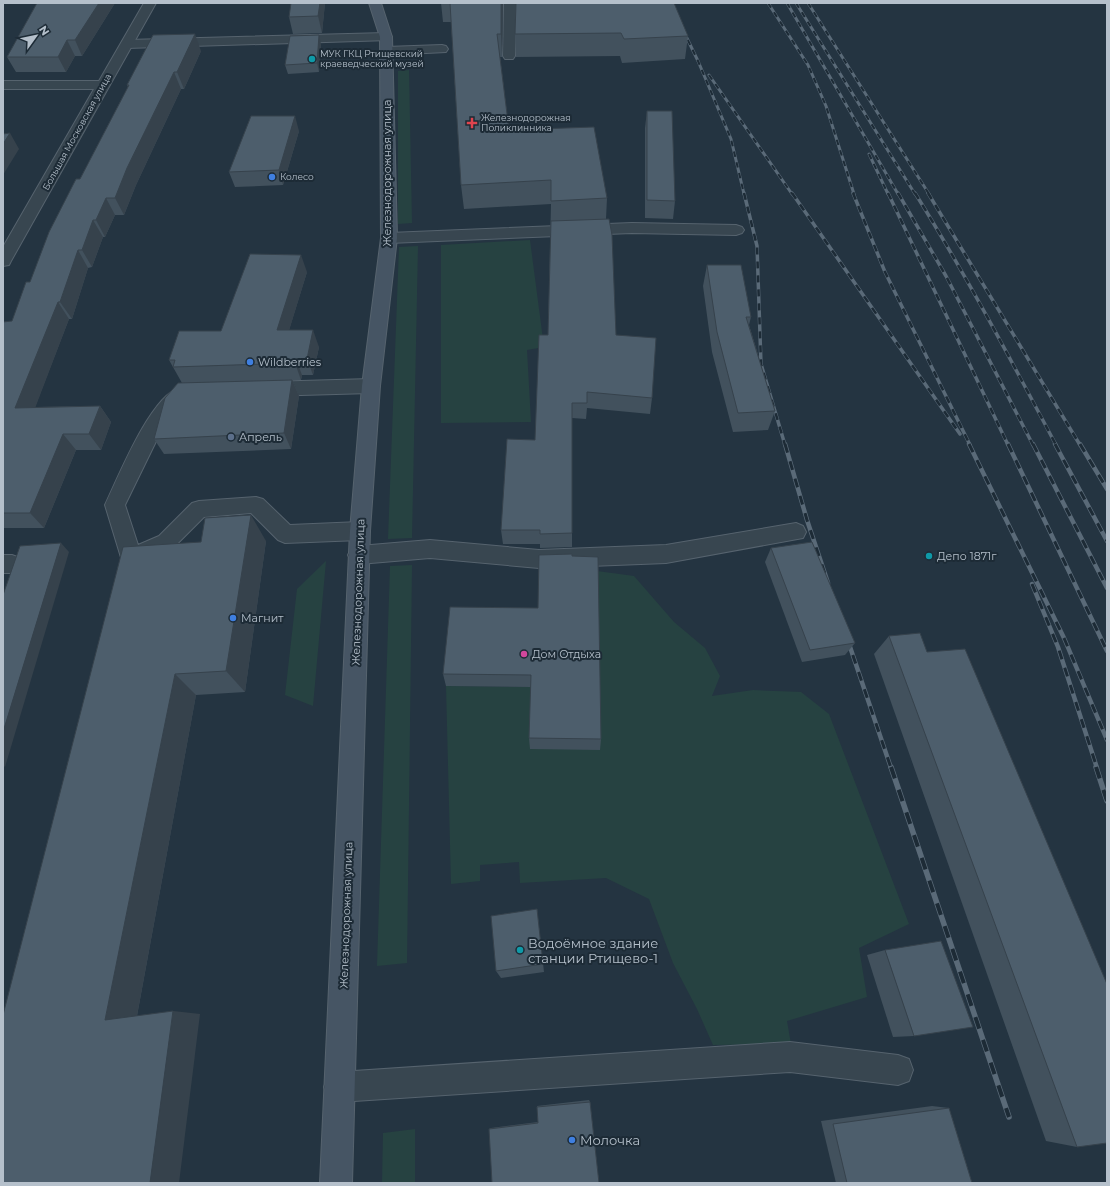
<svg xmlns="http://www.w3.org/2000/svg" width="1110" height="1186" font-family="Montserrat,sans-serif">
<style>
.green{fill:#264241}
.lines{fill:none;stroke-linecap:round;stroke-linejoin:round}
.lane-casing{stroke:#56636e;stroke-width:2}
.street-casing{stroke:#56636e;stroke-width:2}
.secondary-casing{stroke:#56636e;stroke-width:2}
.lane{fill:#384650;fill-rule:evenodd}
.street{fill:#384650;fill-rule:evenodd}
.secondary{fill:#465564;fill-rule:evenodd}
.rail-far3-casing{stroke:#5a6a78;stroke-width:3}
.rail-far2-casing{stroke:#5a6a78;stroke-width:3.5}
.rail-far1-casing{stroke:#5a6a78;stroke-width:4.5}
.rail-casing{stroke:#5a6a78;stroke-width:5.5}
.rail-far3{stroke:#1d2b36;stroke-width:2;stroke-dasharray:5.5;stroke-linecap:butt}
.rail-far2{stroke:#1d2b36;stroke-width:2.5;stroke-dasharray:7;stroke-linecap:butt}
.rail-far1{stroke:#1d2b36;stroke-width:3;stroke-dasharray:9;stroke-linecap:butt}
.rail{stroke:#1d2b36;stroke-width:4;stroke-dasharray:12;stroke-linecap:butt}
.wall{fill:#42515d}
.shaded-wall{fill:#36424c}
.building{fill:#4d5e6c;stroke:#36424c}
.culture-dot{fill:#0f9aa8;stroke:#1d2b36;stroke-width:1.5}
.health-dot{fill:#e0444e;stroke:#1d2b36;stroke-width:1.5}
.shop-dot{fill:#3f7fe0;stroke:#1d2b36;stroke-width:1.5}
.service-dot{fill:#5c6f8a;stroke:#1d2b36;stroke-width:1.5}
.hotel-dot{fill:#d1479c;stroke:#1d2b36;stroke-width:1.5}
.labels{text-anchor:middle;stroke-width:4;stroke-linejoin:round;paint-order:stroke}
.far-poi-label{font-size:9px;fill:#b5c0cb;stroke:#1d2b36;text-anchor:start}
.far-street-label{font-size:9px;fill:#b5c0cb;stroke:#1d2b36}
.street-label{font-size:11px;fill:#b5c0cb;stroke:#1d2b36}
.poi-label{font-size:11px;fill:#b5c0cb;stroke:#1d2b36;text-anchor:start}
.near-poi-label{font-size:13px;fill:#b5c0cb;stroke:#1d2b36;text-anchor:start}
</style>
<rect width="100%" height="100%" fill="#243441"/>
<g class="green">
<polygon points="409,70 412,223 398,224 398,71"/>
<polygon points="530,240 544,347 527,350 531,422 441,423 441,245"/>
<polygon points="418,246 412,538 388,539 399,247"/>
<polygon points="326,561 313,706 285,695 297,589"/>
<polygon points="412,565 407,963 377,966 390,566"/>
<polygon points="597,571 634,576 674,622 705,648 720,676 712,696 753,690 801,692 829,714 909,924 859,948 867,997 787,1021 791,1044 713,1045 697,1009 673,963 649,899 606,878 520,883 519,862 480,865 480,881 451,884 446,686 532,687"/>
<polygon points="415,1129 415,1183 382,1183 383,1133"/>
</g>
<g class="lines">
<g class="lane-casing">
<g id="lane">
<polygon points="504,3 516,3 515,56 513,59 505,59 503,56"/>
<polygon points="386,33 390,34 392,37 390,40 127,48 123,47 121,44 123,41 127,40"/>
<polygon points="442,45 446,46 448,49 446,52 386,55 382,54 380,51 382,48 386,47"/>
<polygon points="632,223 736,225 742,227 744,230 742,233 736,235 632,233 389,243 383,241 381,238 383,235 389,233"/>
<polygon points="371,379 377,381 380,386 377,391 371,393 266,396 259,394 257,389 259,384 266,382"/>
<path d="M179 388 186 390 188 395 165 423 125 505 138 545 159 536 192 503 199 501 256 497 263 499 290 525 360 522 367 525 370 531 367 537 360 540 285 543 278 540 251 513 204 517 173 548 131 567 123 564 105 505C118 478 150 397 179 388Z"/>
<polygon points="796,523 803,526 806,532 803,538 666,563 539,568 430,558 359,564 351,561 348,555 351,549 359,546 430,540 539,550 666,545"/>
<polygon points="3,555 12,555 20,558 23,564 20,570 12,573 3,573"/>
<polygon points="790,1042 898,1055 909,1059 913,1070 909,1081 898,1085 790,1072 339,1102 328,1098 324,1087 328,1076 339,1072"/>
</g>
</g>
<g class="street-casing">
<polygon id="street" points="144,3 156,3 11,261 9,265 3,266 3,247 94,89 3,89 3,81 99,81"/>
</g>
<g class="secondary-casing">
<polygon id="secondary" points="369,3 381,3 392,37 397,238 380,386 370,531 352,1183 320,1183 350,531 362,386 381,238 380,37"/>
</g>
<use href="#lane" class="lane"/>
<use href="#street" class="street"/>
<use href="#secondary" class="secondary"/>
<g class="rail-far3-casing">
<g id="rail-far3">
<polyline points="768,3 808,65 826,106 854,194"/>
<polyline points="787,3 898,194"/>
<polyline points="796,3 915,194"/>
<polyline points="808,3 929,194"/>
<polyline points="683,30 698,61 731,139 744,194"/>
<polyline points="709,75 792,194"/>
<polyline points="869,154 888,194"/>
</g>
</g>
<g class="rail-far2-casing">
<g id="rail-far2">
<polyline points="744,193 757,246 761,364 785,445"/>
<polyline points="792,193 960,434"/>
<polyline points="853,193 885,272 970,445"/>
<polyline points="888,193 1008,445"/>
<polyline points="898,193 946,276 1033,445"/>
<path d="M915 193C966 275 1011 360 1056 445"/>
<polyline points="928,193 1080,445"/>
</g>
</g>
<g class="rail-far1-casing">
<g id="rail-far1">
<polyline points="785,444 807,520 828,583"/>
<polyline points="969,444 1064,638 1107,740"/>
<polyline points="1008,444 1107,651"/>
<polyline points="1033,444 1107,588"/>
<polyline points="1055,444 1107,541"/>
<polyline points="1080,444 1107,489"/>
<polyline points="1032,584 1058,647 1097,768"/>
<polyline points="847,638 891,768"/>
</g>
</g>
<g class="rail-casing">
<g id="rail">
<polyline points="891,767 1009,1117"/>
<polyline points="1096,767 1107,801"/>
</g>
</g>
<use href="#rail-far3" class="rail-far3"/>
<use href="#rail-far2" class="rail-far2"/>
<use href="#rail-far1" class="rail-far1"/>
<use href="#rail" class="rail"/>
</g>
<g class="wall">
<polygon points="37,3 115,3 82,56 75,56 66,72 16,72 7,57"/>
<polygon points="325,3 322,33 293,34 289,17"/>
<polygon points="441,3 503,3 502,57 500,57 509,130 607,198 606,219 616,335 652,398 650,414 587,408 586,419 572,418 572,547 540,548 540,544 503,544 501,530 535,440 548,335 551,204 464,209 461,185 451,22 443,22"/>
<polygon points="516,3 688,36 685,59 622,63 620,56 516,57 515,34"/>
<polygon points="321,44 319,72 288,74 285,65"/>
<polygon points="201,51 184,89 181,89 136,185 124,215 115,215 105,237 103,237 92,267 88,268 72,319 69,319 35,407 100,406 111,422 101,450 76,450 44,528 3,528 3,322 12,321 30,282 80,179 128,87 127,85"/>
<polygon points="647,111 675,201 673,219 645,218 645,128"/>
<polygon points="299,131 283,185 235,187 229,172"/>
<polygon points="707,265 751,317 749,325 775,411 768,430 733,432 712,352 703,286"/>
<polygon points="307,272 289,330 319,347 313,375 302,375 301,380 292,380 299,396 291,449 164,454 154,439 182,383 169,360 221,331"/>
<polygon points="266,541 245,692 196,695 137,1016 200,1014 3,1183 123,547"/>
<polygon points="771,548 855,643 845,655 802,662 765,562"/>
<polygon points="572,556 601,739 600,750 530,749 529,738 531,687 446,686 443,674 538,608"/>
<polygon points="889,636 927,652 1077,1147 1046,1141 874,654"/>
<polygon points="537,909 544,972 501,978 496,971"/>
<polygon points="885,950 914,1036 893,1037 867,955"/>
<polygon points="589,1100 590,1102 599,1183 489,1129 491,1128 538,1122 537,1106"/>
<polygon points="932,1106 949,1108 972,1183 836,1183 821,1121"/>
</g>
<g class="shaded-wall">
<polygon points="99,3 115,3 82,56 75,40"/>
<polygon points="320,3 325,3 322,33 318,16"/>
<polygon points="501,3 503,3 502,57 501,34"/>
<polygon points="195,34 201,51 184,89 177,72"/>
<polygon points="319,35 321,44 319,72 317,63"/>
<polygon points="67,40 75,56 66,72 58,57"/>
<polygon points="174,72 181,89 136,185 124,215 115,198 127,168"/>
<polygon points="295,116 299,131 283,185 279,170"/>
<polygon points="10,133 19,149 3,175 3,144"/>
<polygon points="106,198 115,215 105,237 96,220"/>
<polygon points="93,220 103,237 92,267 82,250"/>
<polygon points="78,250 88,268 72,319 60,302"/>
<polygon points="301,255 307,272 284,347 277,330"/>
<polygon points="58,302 69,319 29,424 15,408"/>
<polygon points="313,330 319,347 313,375 307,359"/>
<polygon points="296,359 302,375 301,380 295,363"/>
<polygon points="292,380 299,396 291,449 284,433"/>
<polygon points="100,406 111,422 101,450 89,434"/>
<polygon points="63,434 76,450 44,528 30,513"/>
<polygon points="251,515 266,541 245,692 226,671"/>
<polygon points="61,543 69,552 5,767 3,765 3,732"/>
<polygon points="175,674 196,695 136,1021 105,1020"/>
<polygon points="173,1011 200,1014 179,1183 150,1183"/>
</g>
<g class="building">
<polygon points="37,3 99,3 75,40 67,40 58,57 7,57"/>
<polygon points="291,3 320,3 318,16 289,17"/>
<polygon points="450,3 501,3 501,34 497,34 509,130 594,127 607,198 551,201 551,180 461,185"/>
<polygon points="516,3 674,3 688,36 624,39 621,33 515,34"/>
<polygon points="195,34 177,72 174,72 127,168 115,198 106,198 96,220 93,220 82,250 78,250 60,302 58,302 15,408 100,406 89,434 63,434 30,513 3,513 3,322 12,321 26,282 30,282 49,232 76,179 80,179 129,85 127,85 153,35"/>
<polygon points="319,35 317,63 285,65 290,36"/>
<polygon points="647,111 672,111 675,201 647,200"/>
<polygon points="251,116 295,116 279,170 229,172"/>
<polygon points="10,133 3,144 3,134"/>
<polygon points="609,219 612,235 616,335 656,338 652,398 587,392 587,403 572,403 572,533 540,534 540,530 501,530 507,439 535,440 539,335 548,335 551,221"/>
<polygon points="250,254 301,255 277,330 313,330 307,359 296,359 295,363 173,367 175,360 169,360 179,331 221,331"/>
<polygon points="707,265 741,265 751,317 746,317 775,411 738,413 717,332"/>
<polygon points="292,380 284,433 154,439 165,398 178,383"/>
<polygon points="251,515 226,671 175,674 105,1020 173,1011 150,1183 3,1183 3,1015 123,547 201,542 205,518"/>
<polygon points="812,542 855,643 810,650 771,548"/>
<polygon points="61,543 3,732 3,595 20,546"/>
<polygon points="572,554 572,556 598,557 601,739 529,738 531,675 443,674 450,607 538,608 539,555"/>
<polygon points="920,633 927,652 965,649 1107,984 1107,1143 1077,1147 889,636"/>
<polygon points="537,909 543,964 496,971 491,916"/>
<polygon points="941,941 973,1027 914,1036 885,950"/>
<polygon points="590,1102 599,1183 492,1183 489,1129 538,1123 537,1107"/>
<polygon points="949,1108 972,1183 847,1183 833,1124"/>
</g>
<g class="culture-dot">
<circle cx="312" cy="59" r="4"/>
<circle cx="929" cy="556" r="4"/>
<circle cx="520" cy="950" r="4"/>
</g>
<path class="health-dot" d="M470 117h4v4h4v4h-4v4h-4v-4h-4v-4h4z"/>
<g class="shop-dot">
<circle cx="272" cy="177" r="4"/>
<circle cx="250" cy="362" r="4"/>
<circle cx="233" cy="618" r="4"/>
<circle cx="572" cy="1140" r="4"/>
</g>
<circle class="service-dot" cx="231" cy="437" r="4"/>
<circle class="hotel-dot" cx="524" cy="654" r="4"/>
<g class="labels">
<g class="far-poi-label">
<text x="320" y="57">МУК ГКЦ Ртищевский<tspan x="320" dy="10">краеведческий музей</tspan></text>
<text x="481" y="121">Железнодорожная<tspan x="481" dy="10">Поликлинника</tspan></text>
<text x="280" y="180">Колесо</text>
</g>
<g class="far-street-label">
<text transform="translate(77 132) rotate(-61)" y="3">Большая Московская улица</text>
</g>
<g class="street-label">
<text transform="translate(387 173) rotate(-90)" y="4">Железнодорожная улица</text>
<text transform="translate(358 592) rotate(-88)" y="4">Железнодорожная улица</text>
<text transform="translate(346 915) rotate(-88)" y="4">Железнодорожная улица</text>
</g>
<g class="poi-label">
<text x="258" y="366">Wildberries</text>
<text x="239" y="441">Апрель</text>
<text x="937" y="560">Депо 1871г</text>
<text x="241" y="622">Магнит</text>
<text x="532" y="658">Дом Отдыха</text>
</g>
<g class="near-poi-label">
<text x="528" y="948">Водоёмное здание<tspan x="528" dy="15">станции Ртищево-1</tspan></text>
<text x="580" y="1145">Молочка</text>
</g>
</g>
<rect width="1110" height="1186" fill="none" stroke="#b5c0cb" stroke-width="8"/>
<g transform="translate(36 36) rotate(57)" stroke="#1d2b36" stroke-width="3" paint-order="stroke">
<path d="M0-3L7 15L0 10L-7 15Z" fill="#b5c0cb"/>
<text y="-6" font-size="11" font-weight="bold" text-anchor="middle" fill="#b5c0cb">N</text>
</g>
</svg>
